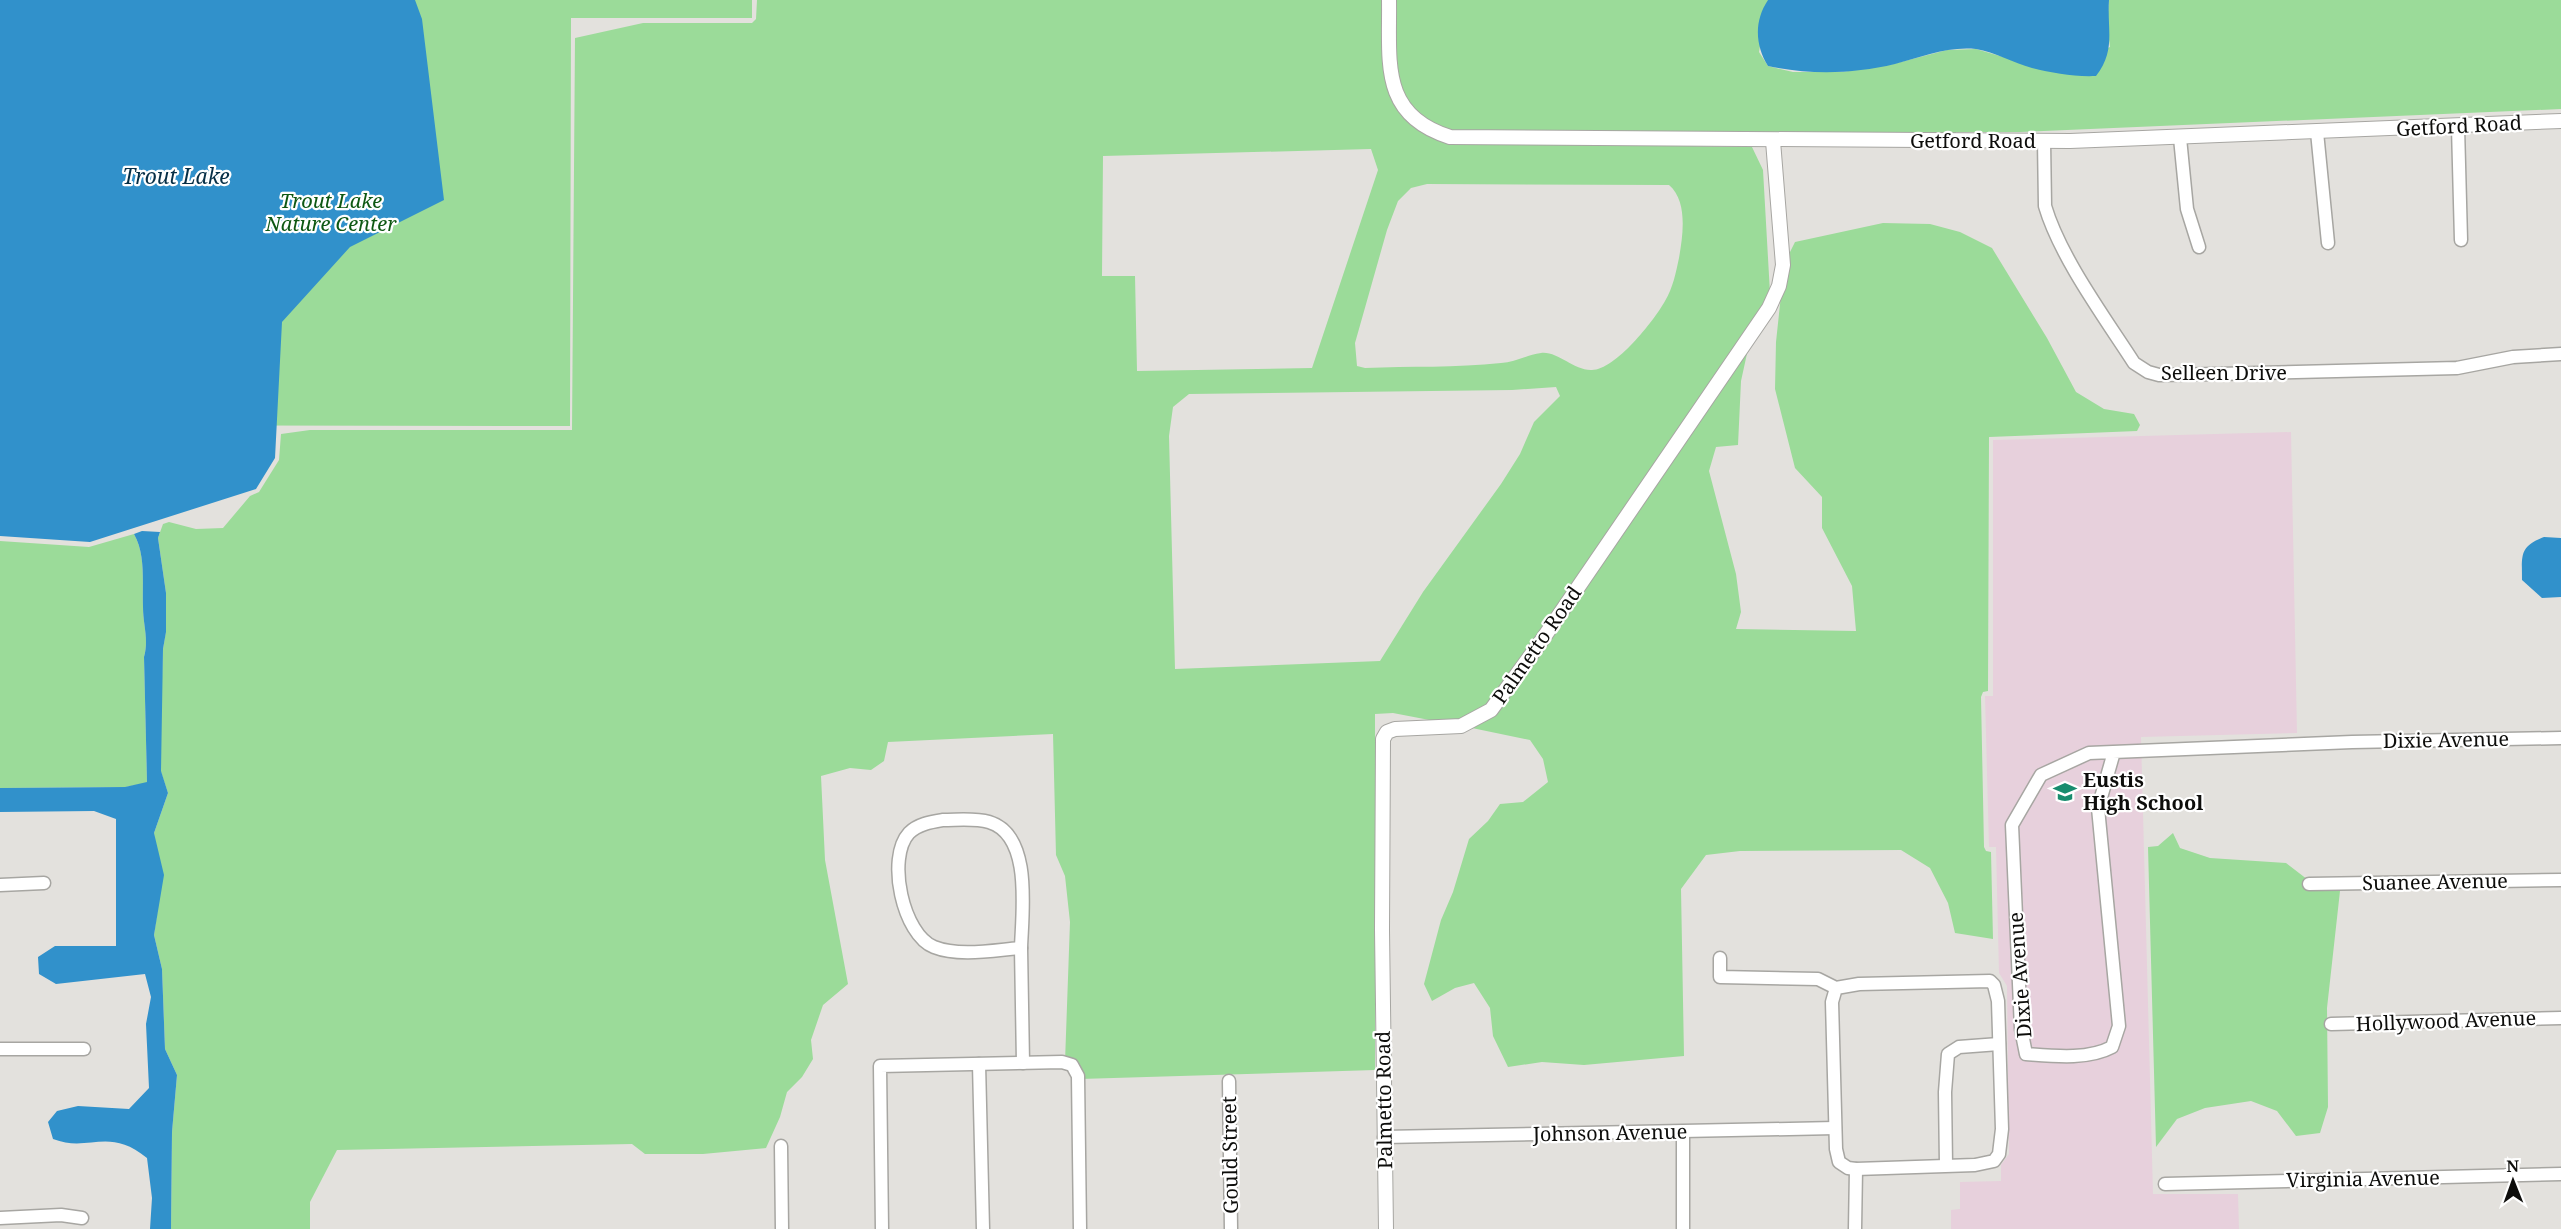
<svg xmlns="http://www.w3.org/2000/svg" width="2561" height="1229" font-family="'Noto Serif',serif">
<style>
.education{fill:#e7d0dc}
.green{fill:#9bdb99;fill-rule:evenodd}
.water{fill:#3191cb}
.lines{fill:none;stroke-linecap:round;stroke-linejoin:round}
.minor-casing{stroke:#a7a6a2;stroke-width:15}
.tertiary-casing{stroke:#a7a6a2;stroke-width:16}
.minor{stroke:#fff;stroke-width:12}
.tertiary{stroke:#fff;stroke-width:14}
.labels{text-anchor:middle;stroke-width:4.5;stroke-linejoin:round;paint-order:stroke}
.street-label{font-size:20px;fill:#0d0d0b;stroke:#fff}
.park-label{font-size:20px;font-style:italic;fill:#0e5813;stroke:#fff}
.poi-label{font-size:20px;font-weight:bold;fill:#0d0d0b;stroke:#fff;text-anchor:start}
.water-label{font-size:21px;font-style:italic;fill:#062f47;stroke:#fff}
</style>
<rect width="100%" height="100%" fill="#e3e1dd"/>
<polygon class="education" points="2291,432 2297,733 2141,737 2153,1194 2238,1194 2239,1229 1951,1229 1951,1210 1960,1209 1960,1182 2001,1181 2001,1165 2009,1154 2007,986 1999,973 1996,847 1989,847 1985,696 1993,696 1993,440"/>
<g class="green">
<polygon points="0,0 752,0 752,18 571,18 570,426 0,425"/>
<path d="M757 0H1384C1385 66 1375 119 1449 142L1752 147 1763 170 1770 293 1765 305 1538 636 1487 706 1460 720 1445 723 1393 713 1375 714V1070L1080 1079 1065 1062 1070 922 1065 876 1056 855 1053 734 888 742 884 761 871 770 850 768 821 776 825 860 848 984 823 1005 811 1040 813 1059 802 1077 787 1092 780 1117 766 1148 703 1154H645L632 1144 337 1150 310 1202V1229H171L172 1132 177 1075 165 1049 162 969 154 935 158 907 154 833 168 793 161 772 160 731 163 649 166 631V593L158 538 163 524 169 522 196 529 223 528 250 496 259 492 279 460 281 434 310 430H572L575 38 643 23H752L756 19ZM1371 149 1378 170 1312 368 1137 371 1135 276H1102L1103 156ZM1427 184 1669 185C1688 201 1683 235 1679 258 1676 272 1673 288 1665 301 1654 321 1615 370 1592 370 1574 371 1558 351 1541 353 1527 355 1515 362 1501 363 1456 368 1410 366 1365 368L1357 366 1355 343 1387 230 1398 201 1411 188ZM1556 387 1560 396 1534 422 1520 454 1501 484 1423 592 1380 661 1175 669 1169 436 1173 407 1189 394 1512 390Z"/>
<path d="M1394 0H1768L1759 52 1768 66 1793 72H1842L1893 64 1947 50 1976 49 2051 71 2110 47 2107 25 2109 0H2561V109L2020 132H1956V135L1451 131C1384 111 1395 57 1394 0Z"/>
<polygon points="1883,223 1930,224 1960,232 1992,248 2047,338 2076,392 2104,409 2134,414 2140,425 2137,431 1989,437 1988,691 1983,692 1981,697 1984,847 1986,851 1991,852 1993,939 1955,933 1948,903 1930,868 1901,850 1740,851 1706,855 1681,889 1684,1056 1584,1065 1542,1062 1508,1067 1493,1036 1490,1008 1474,983 1455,988 1432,1001 1424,984 1441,920 1453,892 1469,839 1488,821 1500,804 1523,802 1548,782 1543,759 1530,740 1472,728 1494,714 1748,349 1741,381 1738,445 1716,447 1709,471 1736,574 1741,612 1736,629 1856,631 1852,586 1822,528 1822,497 1795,468 1775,389 1776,342 1781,295 1787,258 1795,242"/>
<path d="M134 534C146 555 142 583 143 607 143 625 149 639 144 657L147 783 126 787 0 788V541L89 547Z"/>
<polygon points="2173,833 2180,848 2210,858 2286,863 2312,883 2340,891 2327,1008 2328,1107 2320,1133 2296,1136 2277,1111 2251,1101 2205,1108 2177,1119 2156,1147 2148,847 2158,846"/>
</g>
<g class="water">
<polygon points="0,0 415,0 422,19 444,200 350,247 282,322 275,458 256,489 90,542 0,536"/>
<path d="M1768 0H2109C2107 31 2116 50 2096 76 2074 77 2053 73 2032 68 2013 63 1995 52 1976 49 1948 46 1921 57 1895 64 1853 74 1810 75 1768 66 1755 45 1754 21 1768 0Z"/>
<path d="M142 531 160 532 158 538 166 593V632L163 649 161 771 168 793 154 833 164 875 154 935 162 969 165 1049 177 1075 172 1132 171 1229H150L152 1198 147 1158C108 1126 89 1153 53 1139L48 1122 57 1111 78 1106 129 1109 149 1088 146 1024 151 997 145 974 56 984 39 974 38 957 55 946H116V819L94 811 0 812V788L125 787 147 782 144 657C149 639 143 625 143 607 142 583 146 555 134 534Z"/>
<path d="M2544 537 2561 538V597L2542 598 2522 580C2522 555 2519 547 2544 537Z"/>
</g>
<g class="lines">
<g class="minor-casing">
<g id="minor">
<polyline points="2458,127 2461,240"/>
<polyline points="2317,132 2328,243"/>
<polyline points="2180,138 2187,209 2199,247"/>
<path d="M2044 141 2045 206C2060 257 2105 318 2134 363L2148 372 2159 375 2219 374 2457 368 2513 357 2561 354"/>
<path d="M2114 752 2098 808 2119 1026 2112 1047C2088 1060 2053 1056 2026 1054L2021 1029 2012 825 2041 775 2089 753 2352 742 2561 738"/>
<path d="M943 820C958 820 975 818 989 822 1033 835 1022 913 1021 948 995 950 959 957 934 947 903 935 886 858 909 833 918 824 931 822 943 820Z"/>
<polyline points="2309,884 2561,880"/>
<polyline points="0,885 44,883"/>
<polyline points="1021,948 1023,1063"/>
<polyline points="1720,958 1720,977 1818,979 1836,988 1859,984 1990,981 1994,985 1998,1001 2002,1129 1999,1154 1994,1161 1975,1165 1856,1169 1848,1168 1839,1162 1836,1149 1832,1002 1836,988"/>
<polyline points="2331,1024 2561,1018"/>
<polyline points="0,1049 84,1049"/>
<polyline points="979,1064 983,1229"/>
<polyline points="1229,1081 1231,1229"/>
<polyline points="1384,1137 1835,1128"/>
<polyline points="781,1146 782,1229"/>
<polyline points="1946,1165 1945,1092 1948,1054 1959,1047 1999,1044"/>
<polyline points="2165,1184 2561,1174"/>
<polyline points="0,1218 61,1215 82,1218"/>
<polyline points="882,1229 880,1066 1062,1062 1072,1065 1078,1076 1080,1229"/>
<polyline points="1683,1229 1683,1132"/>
<polyline points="1855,1229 1856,1169"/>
</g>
</g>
<g class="tertiary-casing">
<g id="tertiary">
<path d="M1389 0C1390 61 1379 115 1450 137L2070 141 2561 121"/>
<polyline points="1386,1229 1382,930 1383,739 1387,732 1395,729 1461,726 1491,710 1542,640 1769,308 1779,286 1783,265 1773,141"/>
</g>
</g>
<use href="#minor" class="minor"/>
<use href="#tertiary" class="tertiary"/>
</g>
<defs>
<g id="school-bare" transform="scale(1.8)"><path d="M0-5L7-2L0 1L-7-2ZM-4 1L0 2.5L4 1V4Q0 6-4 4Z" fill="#188c6e" stroke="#fff" stroke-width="2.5" paint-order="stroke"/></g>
</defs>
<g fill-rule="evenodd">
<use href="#school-bare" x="2065" y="792"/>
</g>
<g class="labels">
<g class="street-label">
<text transform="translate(2459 126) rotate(-3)" y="7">Getford Road</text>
<text x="1973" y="148">Getford Road</text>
<text x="2224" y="380">Selleen Drive</text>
<text transform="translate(1537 645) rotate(-55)" y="7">Palmetto Road</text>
<text transform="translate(2446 740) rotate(-1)" y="7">Dixie Avenue</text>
<text transform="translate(2435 882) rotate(-1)" y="7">Suanee Avenue</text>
<text transform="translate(2020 975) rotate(-94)" y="7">Dixie Avenue</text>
<text transform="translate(2446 1021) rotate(-2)" y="7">Hollywood Avenue</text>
<text transform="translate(1384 1100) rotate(-91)" y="7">Palmetto Road</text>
<text transform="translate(1610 1133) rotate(-1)" y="7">Johnson Avenue</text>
<text transform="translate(1230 1155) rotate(-91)" y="7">Gould Street</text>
<text transform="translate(2363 1179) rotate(-1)" y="7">Virginia Avenue</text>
</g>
<g class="park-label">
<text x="331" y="208">Trout Lake<tspan x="331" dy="23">Nature Center</tspan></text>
</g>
<g class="poi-label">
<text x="2083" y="787">Eustis<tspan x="2083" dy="23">High School</tspan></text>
</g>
<g class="water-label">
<text x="176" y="184">Trout Lake</text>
</g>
</g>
<g transform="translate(2513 1181) rotate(359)" stroke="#ffffff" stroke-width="4.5" paint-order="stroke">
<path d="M0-4.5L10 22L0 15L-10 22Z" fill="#0d0d0b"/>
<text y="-9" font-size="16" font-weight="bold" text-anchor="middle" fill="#0d0d0b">N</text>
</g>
</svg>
